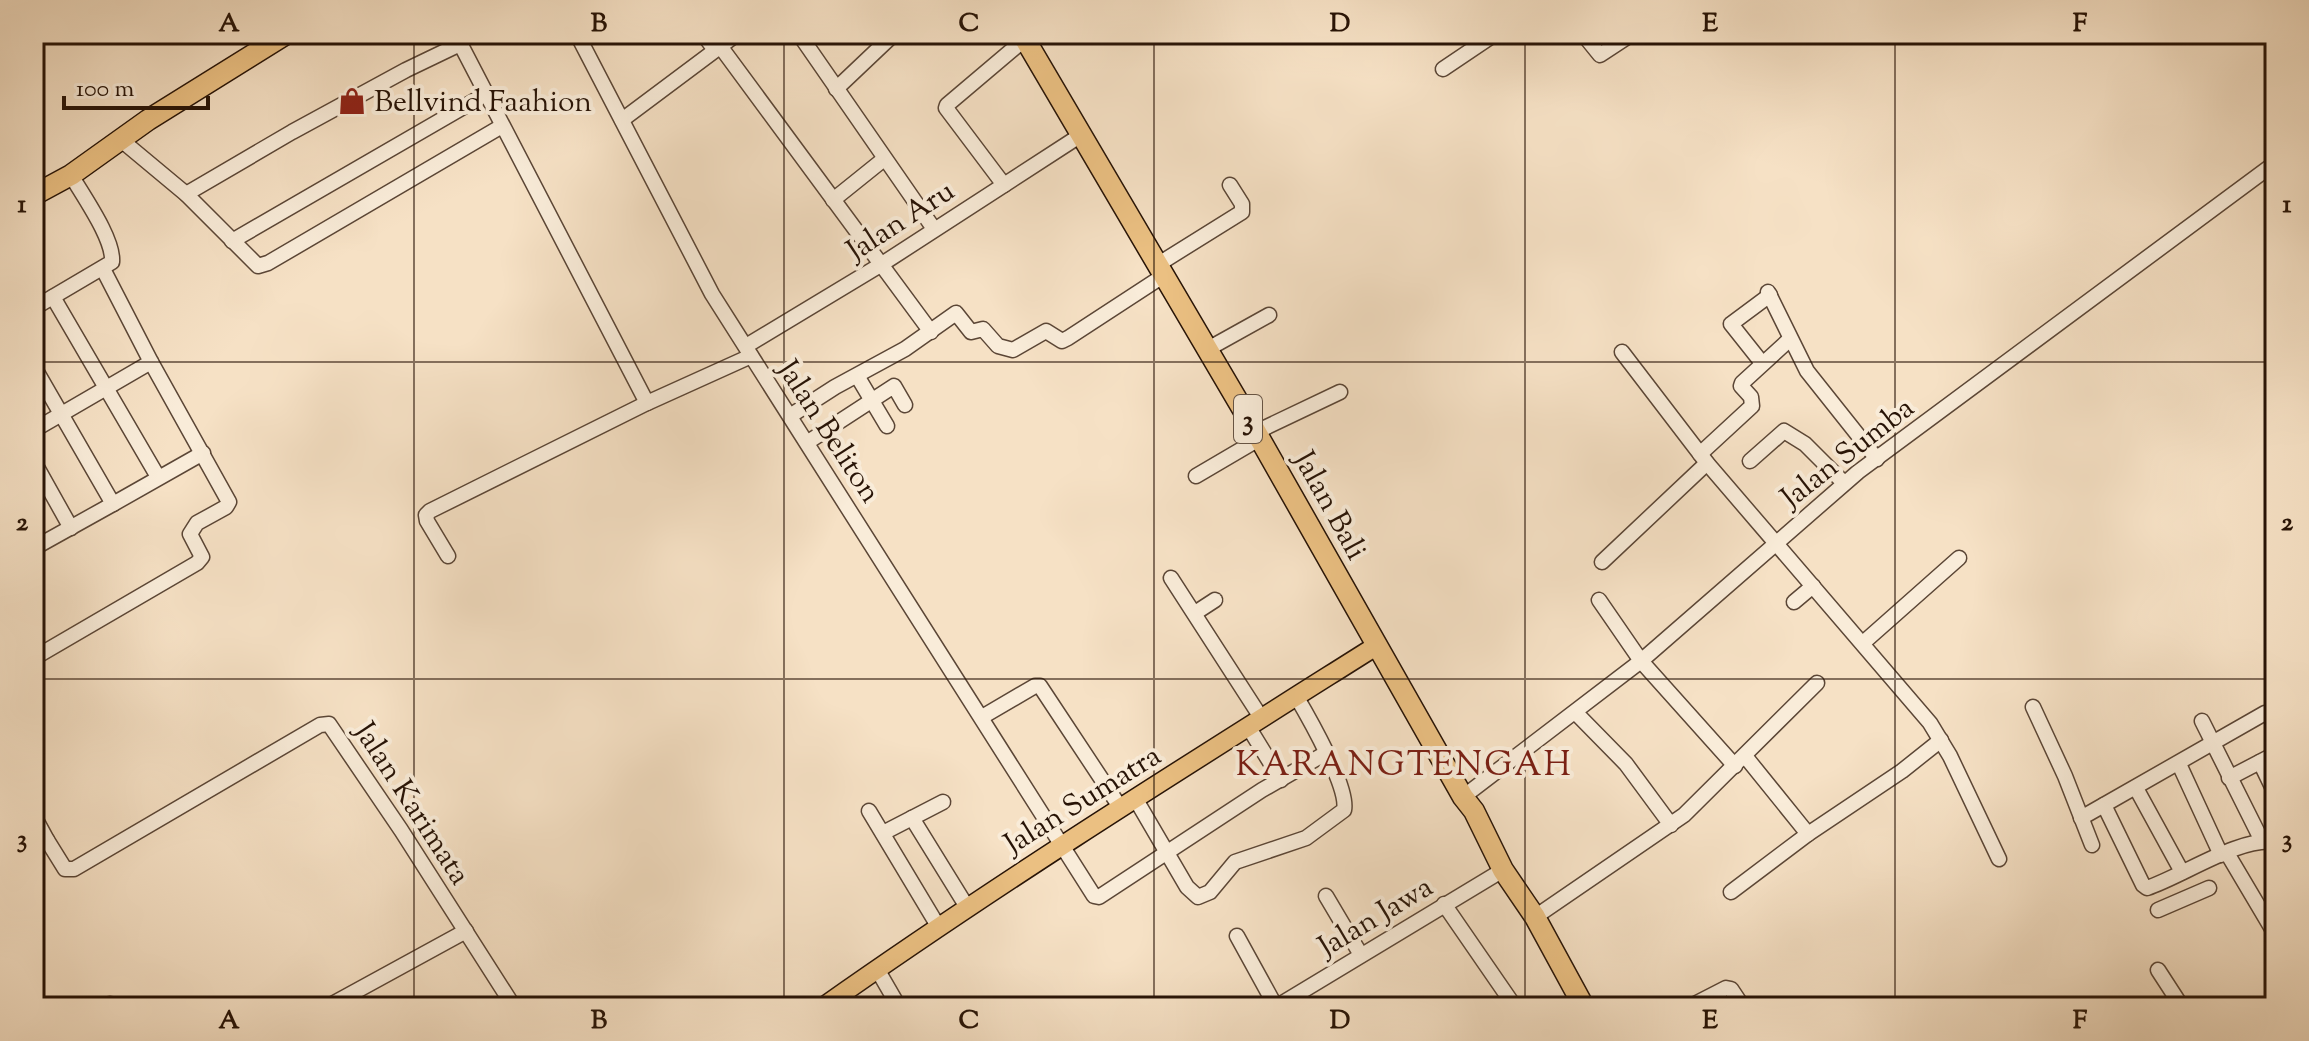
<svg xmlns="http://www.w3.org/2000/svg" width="2309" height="1041" font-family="'Sorts Mill Goudy',serif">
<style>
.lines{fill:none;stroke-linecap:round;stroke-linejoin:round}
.minor-casing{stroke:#5b4636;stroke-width:17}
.major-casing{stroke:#271306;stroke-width:21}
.highway-casing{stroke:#271306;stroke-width:23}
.minor{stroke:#f9ecd9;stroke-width:14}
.major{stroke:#ebc082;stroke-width:18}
.highway{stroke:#ebc082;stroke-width:20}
.grid{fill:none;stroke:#271306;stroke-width:2;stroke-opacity:0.55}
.labels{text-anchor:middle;stroke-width:8;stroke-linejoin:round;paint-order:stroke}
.shield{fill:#f9ecd9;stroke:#665445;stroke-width:2}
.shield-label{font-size:28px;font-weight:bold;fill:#271306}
.poi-label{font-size:30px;fill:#271306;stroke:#f9ecd9;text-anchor:start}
.street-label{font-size:30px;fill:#271306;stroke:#f9ecd9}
.quarter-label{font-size:34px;letter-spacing:2px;fill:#7a1f14;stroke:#f9ecd9}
.neatline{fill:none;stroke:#271306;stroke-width:3}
.grid-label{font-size:26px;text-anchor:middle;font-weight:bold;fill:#271306}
</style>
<rect width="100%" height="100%" fill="#f6e1c5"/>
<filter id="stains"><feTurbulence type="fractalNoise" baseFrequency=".0025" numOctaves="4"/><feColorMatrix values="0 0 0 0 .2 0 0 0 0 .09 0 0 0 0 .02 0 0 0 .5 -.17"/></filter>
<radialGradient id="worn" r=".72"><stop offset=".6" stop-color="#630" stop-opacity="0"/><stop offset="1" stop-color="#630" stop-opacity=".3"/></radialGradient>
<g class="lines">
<g class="minor-casing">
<g id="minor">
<polyline points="577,34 712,294 1094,896 1099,897 1262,790 1326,753"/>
<polyline points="703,34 715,50"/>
<polyline points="799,34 934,229"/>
<polyline points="1583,34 1600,55 1632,34"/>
<polyline points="720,46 931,332"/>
<polyline points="1443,69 1495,34"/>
<polyline points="836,89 894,34"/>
<polyline points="622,120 737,34"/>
<polyline points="120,139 186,194 258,266 268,263 502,126"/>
<polyline points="1004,185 946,108 947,105 1025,39"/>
<polyline points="186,194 292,132 406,70 458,45 462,47 647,403 751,356"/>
<polyline points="833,200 884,159"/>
<polyline points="232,241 486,94"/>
<polyline points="1157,265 1242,212 1242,204 1230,185"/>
<polyline points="1768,292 1807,371 1877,459"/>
<polyline points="53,297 158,477"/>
<path d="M34 308 112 262C114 239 83 196 71 175"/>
<polyline points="746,346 882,264 1081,135"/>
<polyline points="1206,350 1269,315"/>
<polyline points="1622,352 1707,463 1930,723 1950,756 1999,859"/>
<polyline points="1762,363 1731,324 1770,295"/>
<polyline points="34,367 113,504 203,453"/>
<polyline points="859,379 887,426"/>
<polyline points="790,416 835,387 905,349 956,313 971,332 983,329 998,346 1013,350 1046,331 1062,341 1068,338 1163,276"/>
<polyline points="34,430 151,362"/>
<polyline points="1256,432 1340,392"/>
<polyline points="808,442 894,386 905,405"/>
<polyline points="1700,454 1752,406 1751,397 1741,386 1742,383 1790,339"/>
<polyline points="1750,461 1784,431 1805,444 1844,483"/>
<polyline points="34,462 71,528"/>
<polyline points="1196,476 1259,439"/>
<polyline points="34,548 113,504"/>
<polyline points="448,556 427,521 426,515 430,511 647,403"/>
<polyline points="1602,562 1707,463"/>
<polyline points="1171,578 1262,719"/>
<polyline points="1599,600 1641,661 1735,766"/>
<polyline points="1794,602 1813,586"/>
<polyline points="1195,613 1215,600"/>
<polyline points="1863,643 1959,558"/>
<polyline points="34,658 197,563 202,557 190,534 197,523 226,507 229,502 151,362 103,269"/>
<polyline points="2033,707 2065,776 2092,845"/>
<polyline points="1576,713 1626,764 1671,825"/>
<polyline points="982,717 1035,686 1040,686 1120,807"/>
<polyline points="2202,721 2262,841"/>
<polyline points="1249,728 1281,780"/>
<polyline points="1745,756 1808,834"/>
<polyline points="2260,762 2275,793"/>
<polyline points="2179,764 2221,855"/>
<polyline points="2229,778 2275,754"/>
<polyline points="2136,788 2182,872"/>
<polyline points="1463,797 1641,661 1858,472 2275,163"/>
<path d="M1135 798 1187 887 1198 897 1210 892 1235 862 1306 838 1344 810C1349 788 1309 718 1296 696"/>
<path d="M2104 805 2143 885 2147 888C2183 876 2239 837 2275 842"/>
<polyline points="869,811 938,926"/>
<polyline points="34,816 47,840"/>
<polyline points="912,818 967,907"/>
<polyline points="2081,818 2265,713 2271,714 2275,721"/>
<polyline points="883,833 943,802"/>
<polyline points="34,847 47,840 65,869 74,869 320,725 329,724 401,830 514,1007"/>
<polyline points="2227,853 2275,934"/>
<polyline points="1731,892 1808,834 1902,771 1941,740"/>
<polyline points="1326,896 1361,955"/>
<polyline points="1444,904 1515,1007"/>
<polyline points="2158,910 2209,888"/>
<polyline points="1535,917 1684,815 1817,683"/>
<polyline points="1237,936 1276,1007 1503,870"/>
<polyline points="877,969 899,1007"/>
<polyline points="2158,970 2182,1007"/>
<polyline points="110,1004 113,1007"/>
<polyline points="327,1007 466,931"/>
<polyline points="1689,1007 1726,988 1731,989 1743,1007"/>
</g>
</g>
<g class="major-casing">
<path id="major" d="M823 1007C1003 880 1189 764 1376 646"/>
</g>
<g class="highway-casing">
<g id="highway">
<polyline points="1022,34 1256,432 1463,797 1474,811 1503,870 1535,917 1584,1007"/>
<polyline points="34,195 71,175 148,120 286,34"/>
</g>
</g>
<use href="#minor" class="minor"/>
<use href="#major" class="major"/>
<use href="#highway" class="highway"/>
</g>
<path class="grid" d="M414 34V1007M784 34V1007M1154 34V1007M1525 34V1007M1895 34V1007M34 362H2275M34 679H2275"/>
<defs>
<g id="shop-bare" transform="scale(2.16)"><path d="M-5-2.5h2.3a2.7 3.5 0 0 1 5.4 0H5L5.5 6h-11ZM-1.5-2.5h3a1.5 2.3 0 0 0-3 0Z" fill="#8f2418" stroke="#f9ecd9" stroke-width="2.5" paint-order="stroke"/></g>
</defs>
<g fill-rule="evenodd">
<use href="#shop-bare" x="352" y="101"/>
</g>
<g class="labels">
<rect class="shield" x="1234" y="395" width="28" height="48" rx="6"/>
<g class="shield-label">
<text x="1248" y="429">3</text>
</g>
<g class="poi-label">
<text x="374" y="111">Bellvind Faahion</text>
</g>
<g class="street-label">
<text transform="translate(900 220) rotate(-33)" y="10">Jalan Aru</text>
<text transform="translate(830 431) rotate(57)" y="10">Jalan Beliton</text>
<text transform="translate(1847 452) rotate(-38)" y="10">Jalan Sumba</text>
<text transform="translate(1331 505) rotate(61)" y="10">Jalan Bali</text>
<text transform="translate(1082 799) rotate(-32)" y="10">Jalan Sumatra</text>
<text transform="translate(413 803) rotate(57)" y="10">Jalan Karimata</text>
<text transform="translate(1375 916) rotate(-31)" y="10">Jalan Jawa</text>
</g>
<g class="quarter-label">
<text x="1404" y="775">KARANGTENGAH</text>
</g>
</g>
<rect width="2309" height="1041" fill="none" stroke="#f6e1c5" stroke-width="88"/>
<path d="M64 96v12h144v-12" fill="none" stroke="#271306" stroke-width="4"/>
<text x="76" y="96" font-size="24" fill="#271306" stroke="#f9ecd9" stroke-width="6" paint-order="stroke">100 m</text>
<rect x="44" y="44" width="2221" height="953" class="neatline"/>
<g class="grid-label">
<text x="229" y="31">A</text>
<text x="599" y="31">B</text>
<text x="969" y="31">C</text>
<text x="1340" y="31">D</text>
<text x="1710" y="31">E</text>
<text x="2080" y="31">F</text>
<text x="22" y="212">1</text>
<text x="2287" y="212">1</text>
<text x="22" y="530">2</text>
<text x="2287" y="530">2</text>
<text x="22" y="847">3</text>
<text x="2287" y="847">3</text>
<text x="229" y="1028">A</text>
<text x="599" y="1028">B</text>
<text x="969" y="1028">C</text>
<text x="1340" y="1028">D</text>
<text x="1710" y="1028">E</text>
<text x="2080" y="1028">F</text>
</g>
<rect width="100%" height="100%" filter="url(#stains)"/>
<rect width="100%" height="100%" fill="url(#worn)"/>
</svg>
